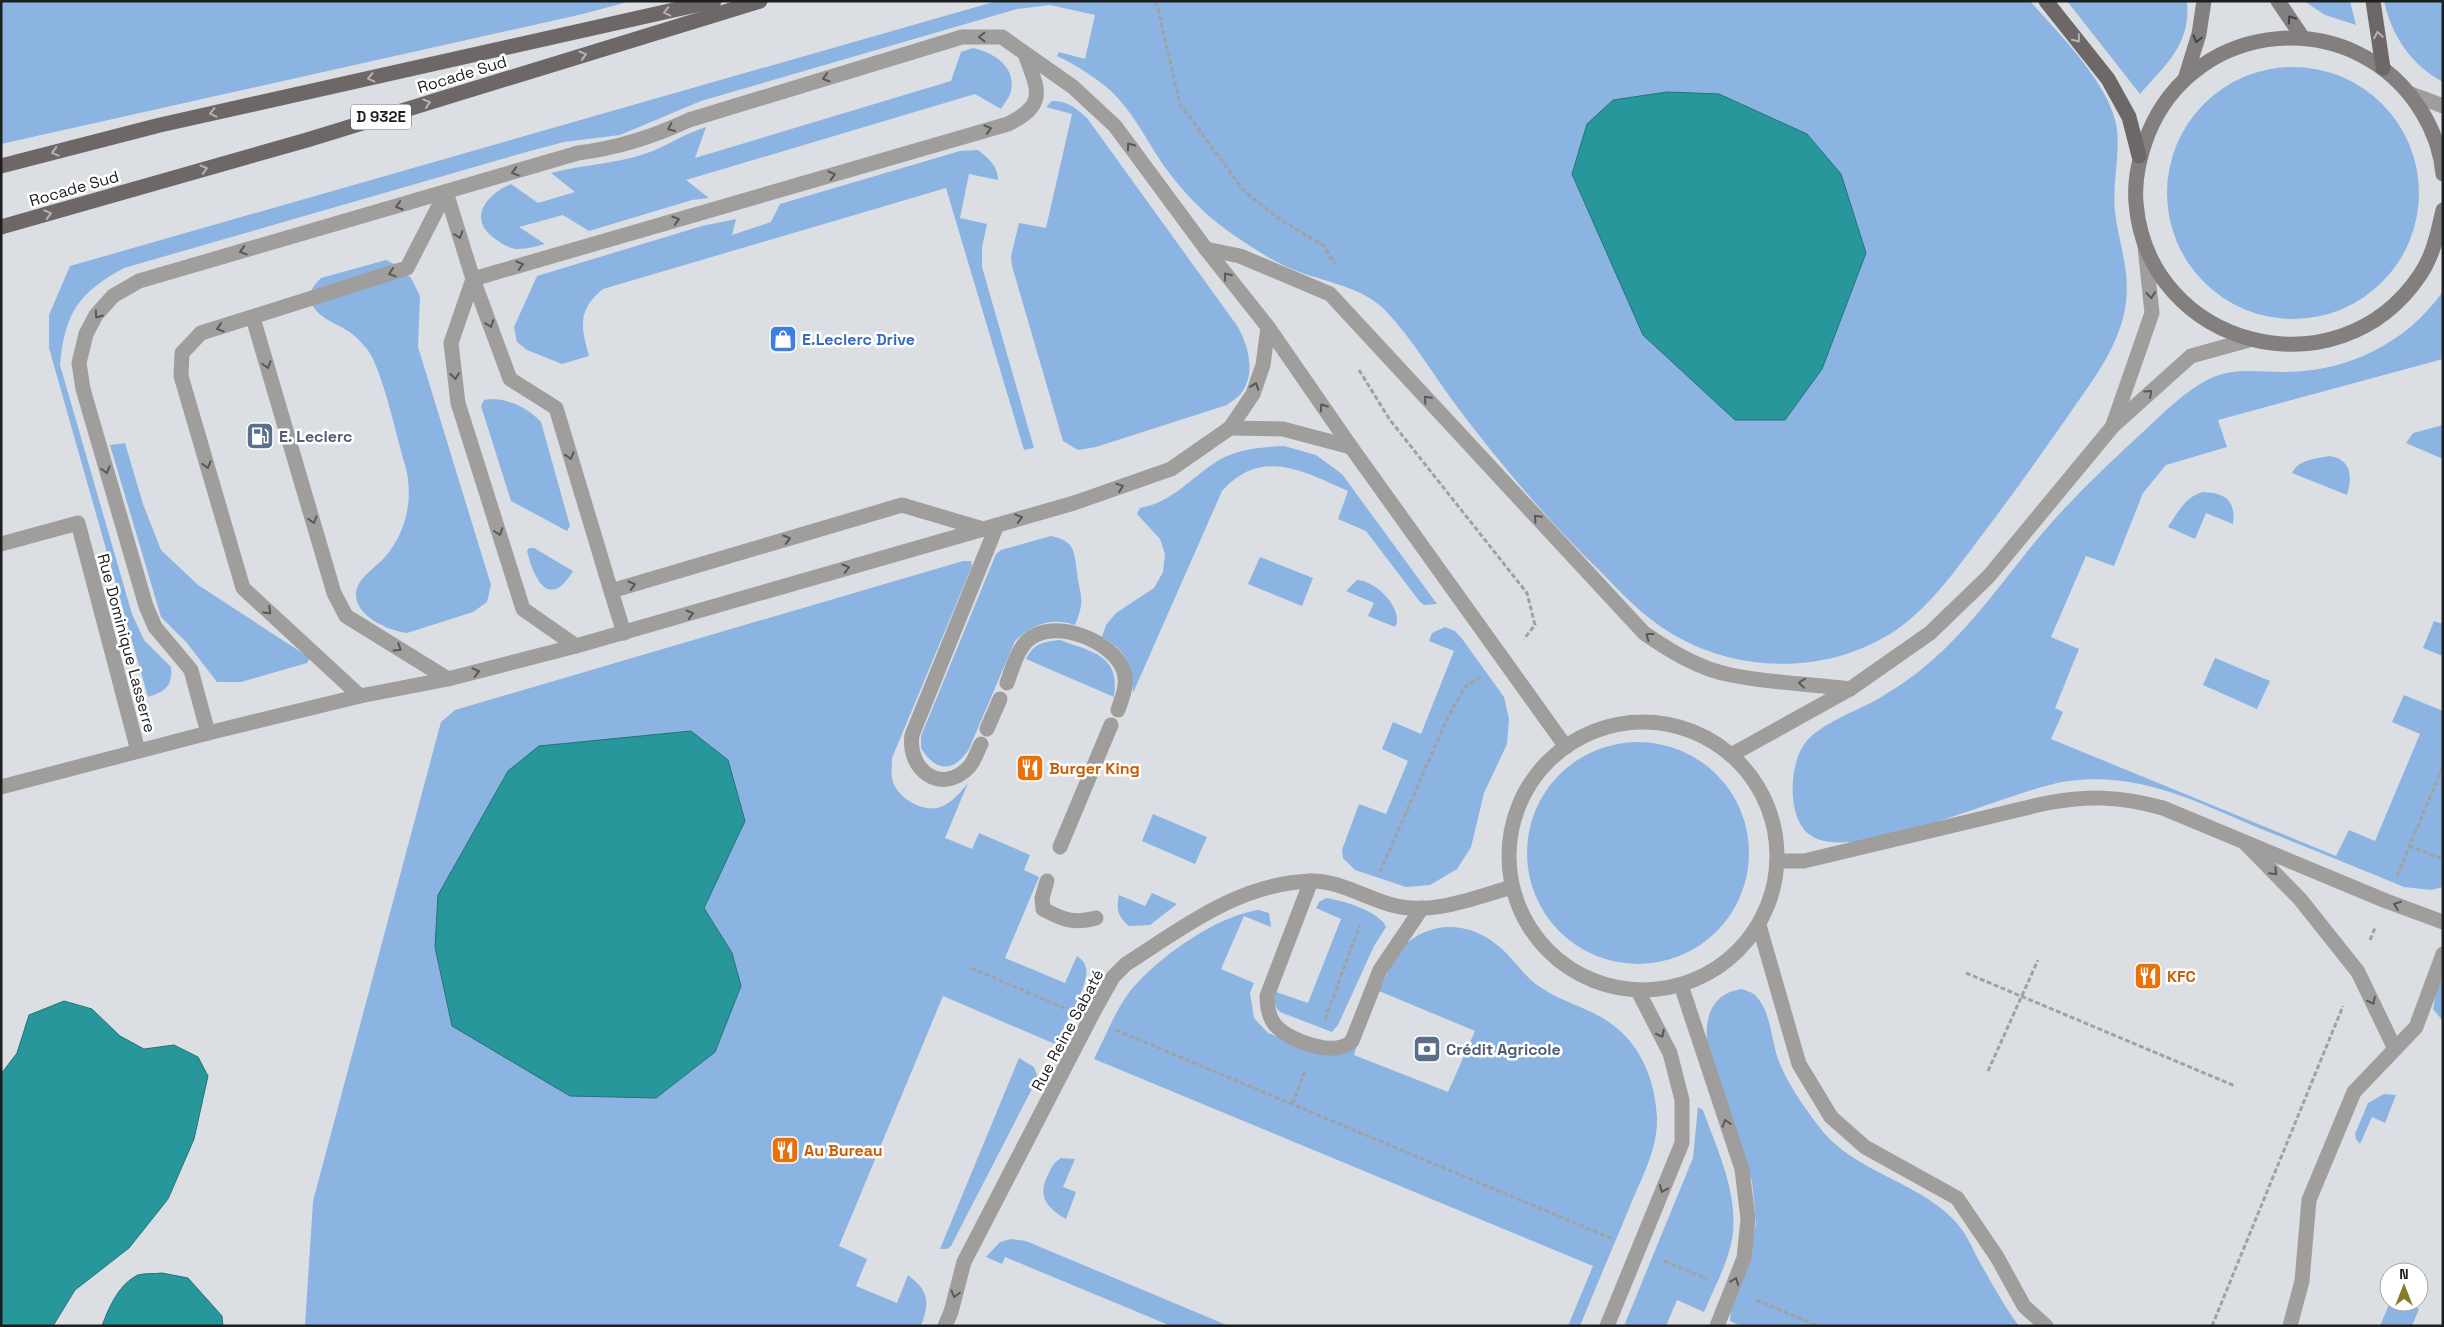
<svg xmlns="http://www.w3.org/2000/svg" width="2444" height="1327" font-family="'Space Grotesk',sans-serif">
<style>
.green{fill:#8bb4e2}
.water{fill:#27979b;stroke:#247376}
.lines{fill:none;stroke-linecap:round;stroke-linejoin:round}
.path{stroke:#9fa2a5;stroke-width:3;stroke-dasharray:5 2.5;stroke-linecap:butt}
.lane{stroke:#a09e9d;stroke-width:15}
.street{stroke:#a09e9d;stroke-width:15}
.secondary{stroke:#827f7e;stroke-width:15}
.primary{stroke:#6d6867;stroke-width:15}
.oneway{stroke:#b6b4b3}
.oneway2{stroke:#404040}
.oneway3{stroke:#585858}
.labels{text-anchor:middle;stroke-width:5;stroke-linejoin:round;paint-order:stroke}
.shield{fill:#fff;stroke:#616262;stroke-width:1}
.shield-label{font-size:15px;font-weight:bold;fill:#1d1e1f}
.street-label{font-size:16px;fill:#1d1e1f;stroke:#fff}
.shop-label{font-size:16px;font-weight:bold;fill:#366cbe;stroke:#fff;text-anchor:start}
.service-label{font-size:16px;font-weight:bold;fill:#4e5e75;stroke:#fff;text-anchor:start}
.food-label{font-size:16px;font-weight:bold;fill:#c56008;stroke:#fff;text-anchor:start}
</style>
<rect width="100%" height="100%" fill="#dbdfe3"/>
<g class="green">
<polygon points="1,1 631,1 583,14 1,144"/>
<path d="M997 1H2030C2059 34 2111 85 2117 129 2120 157 2112 184 2115 212 2119 244 2130 270 2126 302 2121 345 2092 381 2068 416 2038 459 2008 501 1976 543 1955 571 1932 603 1903 625 1836 675 1740 676 1669 632 1643 616 1621 593 1600 571 1549 522 1504 468 1461 412 1435 378 1414 340 1384 309 1359 285 1322 282 1292 269 1270 260 1248 245 1228 231 1204 214 1182 191 1164 166 1147 141 1133 112 1111 91 1095 77 1076 65 1057 56L1059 52 1085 59 1095 15 1050 5 1017 9 701 101 620 135 564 142 530 151 124 268C78 293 65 313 60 365L132 614 144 640 171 667C173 686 165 692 148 697L49 348V315L70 266Z"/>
<path d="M2067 1H2187C2191 45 2166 64 2140 94Z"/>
<polygon points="2304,1 2350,1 2356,25 2325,15"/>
<path d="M2384 1H2443V82C2412 66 2391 35 2384 1Z"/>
<path d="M973 48C995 53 1016 67 1011 91 1010 97 1004 103 1001 109L975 94 686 180 709 198 692 200 589 231 563 215 519 227 545 244C537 246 527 249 518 249 510 249 500 243 494 238 467 218 487 194 511 184L538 203 575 192 551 173C585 164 620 164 653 151 671 143 687 133 706 127L695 158 951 81 961 52Z"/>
<circle cx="2293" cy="193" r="126"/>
<path d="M1052 101C1068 101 1076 108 1087 118L1238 327C1248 346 1256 372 1242 392 1239 397 1232 401 1227 405L1096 447 1078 450 1063 441 1012 266 1011 256 1019 223 1046 228 1072 114 1046 107Z"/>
<path d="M978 150C989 159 998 166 998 180L969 174 960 218 987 224 982 247V267L1034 448 1024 450 946 188 603 289C577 310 581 327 589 356L562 364 527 350 517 342 514 327 537 276 702 226 736 219 732 235 771 222 780 204 960 151Z"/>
<path d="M386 260 398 266 411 278 420 296 418 347 491 585 487 602 473 612 407 633C388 631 349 614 357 588 362 575 376 567 385 557 407 532 414 496 405 465 397 438 382 368 367 349 362 343 355 335 348 331 336 323 318 318 312 304 307 293 314 285 321 278Z"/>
<path d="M2443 291V359L2218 420 2227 447 2166 465 2143 493 2114 566 2086 556 2051 637 2079 649 2055 708 2063 712 2051 739 2336 856 2349 830 2375 841 2420 734 2392 722 2404 695 2443 711V887L2431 890 2404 887C2356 867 2309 848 2261 829 2196 802 2142 772 2069 781 2015 787 1854 867 1810 835 1786 818 1789 762 1806 742 1821 723 1857 711 1878 699 1891 691 1905 682 1917 673 1966 635 2001 583 2040 536 2072 498 2107 465 2143 432 2163 413 2185 391 2209 379 2234 367 2258 372 2285 372 2347 372 2407 343 2443 291Z"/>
<path d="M491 399C509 399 528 408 541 422L570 526 567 531 511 501 481 406 484 400Z"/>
<polygon points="2443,425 2443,459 2406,443 2413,433"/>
<polygon points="125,443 143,504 161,550 198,585 310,658 307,663 241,682 217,682 187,643 161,617 110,445"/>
<path d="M1284 446 1316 455 1342 474 1437 604 1424 605 1420 602 1366 531 1338 519 1348 491C1303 471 1261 447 1222 491L1133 693C1132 664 1127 651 1102 637L1106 625 1116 613 1154 588 1163 572 1165 554 1160 539 1137 514 1140 508C1170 503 1189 480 1213 464 1233 449 1260 447 1284 446Z"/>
<path d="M2329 456C2351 459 2353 476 2347 495L2292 473C2299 459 2316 459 2329 456Z"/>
<path d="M2203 492C2225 493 2236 500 2233 524L2206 513 2195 539 2168 527C2178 512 2185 497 2203 492Z"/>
<path d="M1051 536C1075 541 1074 551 1077 572 1080 598 1086 598 1075 625 1052 617 1032 624 1015 641L969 749C954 773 935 772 921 748V736L996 554 1001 550Z"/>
<path d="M529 548H534L573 571C549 611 534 579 527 551Z"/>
<polygon points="1260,557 1313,578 1302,606 1248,584"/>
<path d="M963 561H971L972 566 892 758C892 764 891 772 892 778 895 796 919 811 937 808 950 805 960 793 968 783L945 838 972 849 979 833 1030 855 1024 870 1039 877 1005 958 1065 983 1077 956C1081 959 1085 962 1086 968 1090 984 1063 1028 1055 1044L943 996 839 1246 867 1259 856 1286 897 1303 908 1275C929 1291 930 1302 921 1326H305L313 1201 441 722 455 710Z"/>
<path d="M1357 580C1375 581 1399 604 1397 623L1395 627 1368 616 1374 603 1346 591Z"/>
<polygon points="2434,621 2443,624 2443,656 2423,648"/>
<polygon points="1445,627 1455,631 1463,640 1504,697 1509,719 1507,744 1484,793 1471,847 1457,869 1430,885 1406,887 1355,870 1343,858 1342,850 1359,804 1386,814 1408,761 1382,749 1393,722 1421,734 1454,651 1429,641 1432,633"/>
<path d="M1060 640C1092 652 1121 655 1114 697L1026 659C1034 643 1043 642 1060 640Z"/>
<polygon points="2215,658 2270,681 2257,709 2203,685"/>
<circle cx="1638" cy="853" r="111"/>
<polygon points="1153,814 1207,837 1195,864 1142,841"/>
<path d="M1152 893 1177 904 1150 925 1129 926C1118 916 1116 910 1119 895L1145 906Z"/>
<path d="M1326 898C1342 900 1381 912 1386 927L1374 946 1338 1025 1332 1032 1280 1012C1274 1006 1273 1000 1276 992L1308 1003 1341 919 1316 908 1319 902Z"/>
<path d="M1259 910 1269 913 1271 927 1244 916 1221 969 1254 983 1250 993 1254 1018 1268 1033 1327 1055 1357 1045 1354 1055 1448 1092 1475 1031 1379 991C1386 977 1392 960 1402 948 1428 920 1469 921 1497 945 1513 957 1523 976 1540 987 1559 1000 1581 1006 1601 1017 1638 1038 1655 1076 1657 1118 1658 1150 1640 1181 1628 1211 1612 1249 1596 1287 1580 1326H1568L1593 1266 1094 1059C1105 1038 1114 1013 1128 994 1154 960 1217 915 1259 910Z"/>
<polygon points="2438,979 2443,980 2443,1021 2433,1009"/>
<path d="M1742 989C1746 991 1752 992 1755 995 1771 1011 1771 1039 1778 1059 1787 1083 1802 1104 1817 1124 1851 1172 1914 1179 1953 1219 1965 1231 1972 1247 1979 1261 1992 1283 2003 1305 2019 1326H1741L1730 1321 1731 1307 1756 1224 1752 1181 1710 1061C1703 1031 1704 994 1742 989Z"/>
<polygon points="1019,1058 1034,1067 1037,1075 1035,1083 951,1246 947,1249 940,1249"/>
<polygon points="2384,1094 2396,1095 2385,1123 2372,1117 2360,1144 2356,1139 2355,1134 2368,1103"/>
<path d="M1698 1107 1703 1110C1719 1155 1745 1206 1728 1255 1722 1274 1712 1293 1704 1312L1677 1300 1666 1326H1624L1693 1158Z"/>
<path d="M1061 1158 1075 1159 1063 1187 1076 1192 1066 1219C1049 1209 1037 1198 1047 1177 1051 1168 1053 1163 1061 1158Z"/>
<polygon points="1011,1239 1026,1241 1229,1326 1171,1326 1005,1257 1002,1264 986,1257 1000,1242"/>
<polygon points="2390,1302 2403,1302 2419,1309 2412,1326 2380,1326"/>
</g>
<g class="water">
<polygon points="1667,92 1719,94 1807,134 1841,174 1866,253 1822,369 1785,420 1735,420 1643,335 1572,174 1587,124 1613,100"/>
<polygon points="691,731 728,760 745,821 704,908 732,953 741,986 715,1052 656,1098 570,1096 452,1026 435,947 438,895 508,771 539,746"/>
<polygon points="64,1001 92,1009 120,1036 144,1049 174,1045 198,1057 208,1076 194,1139 168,1199 129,1248 75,1290 53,1326 1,1326 1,1074 17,1053 29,1015"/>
<path d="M162 1273 188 1278 222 1316 223 1326H102C109 1307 119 1284 138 1275 145 1273 155 1274 162 1273Z"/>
</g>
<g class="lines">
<g class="path">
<polyline points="1156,1 1180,104 1245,192 1278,218 1324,246 1335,264"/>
<polyline points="1359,370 1390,420 1527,593 1535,625 1524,639"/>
<polyline points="2409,846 2443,859"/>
<polyline points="1380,872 1448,717 1465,687 1482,676"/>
<polyline points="2397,876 2443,766"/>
<polyline points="2370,940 2375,928"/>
<polyline points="971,968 1064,1008"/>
<polyline points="1966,973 2235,1086"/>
<polyline points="1325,1019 1360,925"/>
<polyline points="1116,1030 1613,1239"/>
<polyline points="1988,1071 2038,960"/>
<polyline points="1292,1104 1305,1072"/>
<polyline points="1664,1261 1707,1279"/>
<polyline points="1756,1300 1818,1326"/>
<polyline points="2212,1326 2343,1006"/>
</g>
<g class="lane">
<polyline points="446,192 407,268 201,333 182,353 181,376 243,588 360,696 448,679 576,646 1074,503 1171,469 1230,428 1253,394 1263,365 1268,327"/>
<polyline points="446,192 473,279 510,379 556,408 611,591 902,505 983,529"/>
<path d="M1206 249 1240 256 1330 294 1644 633C1670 651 1699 669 1731 675 1769 683 1811 684 1850 689"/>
<path d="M473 279 1008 124C1048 104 1038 90 1025 54"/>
<polyline points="473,279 451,343 458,403 523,609 576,646"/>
<polyline points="253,318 334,593 346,616 448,679"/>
<polyline points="2113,425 2152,313 2145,247"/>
<polyline points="1230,428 1283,429 1351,447"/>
<polyline points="1,544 78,523 138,751"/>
<polyline points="611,591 624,633"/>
<path d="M1007 683C1012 670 1016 652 1027 641 1052 616 1115 641 1124 672 1128 685 1122 698 1118 710"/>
<circle cx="1643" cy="856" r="134"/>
<polyline points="987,729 1000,699"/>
<path d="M208 733 191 670 155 627 146 606 83 389 79 363 86 334 96 315 113 296 139 281 578 153C618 148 653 137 689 120L962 37H1002L1073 87 1115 126 1206 249 1268 327 1351 447 1566 747"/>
<path d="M981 744C977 752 974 762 968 768 941 795 907 770 912 735L997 525"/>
<polyline points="1731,755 1850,689 1930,633 1989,576 2113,426 2191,356 2249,340"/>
<polyline points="2246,844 2300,899 2358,972 2395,1049"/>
<polyline points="1060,847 1111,725"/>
<path d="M1777 861H1804L2042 804C2087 795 2119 796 2163 808L2386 901 2443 922"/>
<path d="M1047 881 1042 898 1043 909C1063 920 1074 924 1096 918"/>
<path d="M1311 881 1267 996C1267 1006 1268 1017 1276 1026 1290 1041 1335 1058 1352 1041L1380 970 1422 908"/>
<polyline points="1759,925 1799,1064 1831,1117 1865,1147 1957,1198 1997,1257 2024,1306 2046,1326"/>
<polyline points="1681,985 1742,1169 1748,1219 1744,1258 1717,1326"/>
<path d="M945 1326 951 1312 964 1262 1095 1009 1113 977 1126 964C1184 927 1238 884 1310 881 1342 880 1371 902 1401 907 1438 913 1477 897 1512 887"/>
<polyline points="1607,1326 1682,1143 1682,1100 1670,1053 1638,991"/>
<polyline points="2290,1326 2302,1281 2309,1200 2354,1092 2416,1027 2443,954"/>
</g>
<g class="street">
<polyline points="2411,94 2443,106"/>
<polyline points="1,787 208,733 360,696"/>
</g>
<g class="secondary">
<polyline points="2278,1 2303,38"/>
<polyline points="2186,76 2199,34 2204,1"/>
<path d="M2443 174C2441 152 2433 130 2422 112 2356 4 2195 17 2148 134 2140 155 2134 180 2136 203 2148 348 2338 397 2420 275 2433 256 2438 232 2443 210"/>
</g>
<g class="primary">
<polyline points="2046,1 2108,79 2129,117 2139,156"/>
<polyline points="2373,1 2383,68"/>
<polyline points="1,166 160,125 714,1"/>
<polyline points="1,227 307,140 760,1"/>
</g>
</g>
<defs><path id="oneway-chevron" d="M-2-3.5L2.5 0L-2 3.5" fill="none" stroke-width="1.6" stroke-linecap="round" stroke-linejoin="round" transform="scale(1.25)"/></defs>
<g class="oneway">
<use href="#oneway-chevron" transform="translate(667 12) rotate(167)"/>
<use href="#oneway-chevron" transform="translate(2378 35) rotate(-99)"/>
<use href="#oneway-chevron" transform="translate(2077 39) rotate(52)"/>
<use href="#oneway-chevron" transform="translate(583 55) rotate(-17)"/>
<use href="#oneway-chevron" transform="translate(371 78) rotate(167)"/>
<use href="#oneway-chevron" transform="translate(427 103) rotate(-17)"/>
<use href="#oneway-chevron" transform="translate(213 113) rotate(167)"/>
<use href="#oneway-chevron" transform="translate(55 152) rotate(165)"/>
<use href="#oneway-chevron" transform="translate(204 169) rotate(-16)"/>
<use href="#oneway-chevron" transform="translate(48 214) rotate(-16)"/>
</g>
<g class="oneway2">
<use href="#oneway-chevron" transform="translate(2291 19) rotate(-124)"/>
<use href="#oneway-chevron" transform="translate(2197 39) rotate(105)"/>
</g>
<g class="oneway3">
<use href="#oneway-chevron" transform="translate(982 37) rotate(180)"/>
<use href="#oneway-chevron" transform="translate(826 78) rotate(163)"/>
<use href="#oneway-chevron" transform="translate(671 128) rotate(155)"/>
<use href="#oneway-chevron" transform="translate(988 129) rotate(-16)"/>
<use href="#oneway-chevron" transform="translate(1130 146) rotate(-126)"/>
<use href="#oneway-chevron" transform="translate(515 172) rotate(164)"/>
<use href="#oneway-chevron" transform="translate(832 175) rotate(-16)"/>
<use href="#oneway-chevron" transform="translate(399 206) rotate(164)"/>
<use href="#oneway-chevron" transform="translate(676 220) rotate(-16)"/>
<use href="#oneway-chevron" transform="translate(459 235) rotate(72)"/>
<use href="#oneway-chevron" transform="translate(243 251) rotate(164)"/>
<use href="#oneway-chevron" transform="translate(520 265) rotate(-16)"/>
<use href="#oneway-chevron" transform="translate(392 273) rotate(162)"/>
<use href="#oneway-chevron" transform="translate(1227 276) rotate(-129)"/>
<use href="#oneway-chevron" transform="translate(2151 295) rotate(84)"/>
<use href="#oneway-chevron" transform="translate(98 315) rotate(125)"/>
<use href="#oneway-chevron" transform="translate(490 324) rotate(70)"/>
<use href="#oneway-chevron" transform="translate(220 328) rotate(163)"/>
<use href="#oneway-chevron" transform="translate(267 365) rotate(74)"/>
<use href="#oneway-chevron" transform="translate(455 376) rotate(83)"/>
<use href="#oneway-chevron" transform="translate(1255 386) rotate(-70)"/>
<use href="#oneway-chevron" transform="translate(2149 393) rotate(-42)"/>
<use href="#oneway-chevron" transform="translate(1427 399) rotate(-133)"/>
<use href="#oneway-chevron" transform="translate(1323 407) rotate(-125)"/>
<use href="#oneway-chevron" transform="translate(570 456) rotate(73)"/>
<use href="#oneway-chevron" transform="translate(207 465) rotate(74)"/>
<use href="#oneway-chevron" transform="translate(106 470) rotate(74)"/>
<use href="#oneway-chevron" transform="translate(1120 487) rotate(-19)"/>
<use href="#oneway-chevron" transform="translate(1019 518) rotate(-16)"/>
<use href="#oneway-chevron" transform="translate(1537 518) rotate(-133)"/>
<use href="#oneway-chevron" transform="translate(313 520) rotate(74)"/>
<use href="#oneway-chevron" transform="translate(499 532) rotate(72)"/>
<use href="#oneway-chevron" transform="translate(787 539) rotate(-16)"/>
<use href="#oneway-chevron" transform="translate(846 568) rotate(-16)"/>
<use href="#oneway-chevron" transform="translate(632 585) rotate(-16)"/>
<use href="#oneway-chevron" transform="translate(268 611) rotate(43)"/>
<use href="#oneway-chevron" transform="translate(690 614) rotate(-16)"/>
<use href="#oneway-chevron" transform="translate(1649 636) rotate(-143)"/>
<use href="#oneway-chevron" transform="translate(398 648) rotate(32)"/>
<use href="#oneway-chevron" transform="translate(476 672) rotate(-14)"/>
<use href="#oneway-chevron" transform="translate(1802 683) rotate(-173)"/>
<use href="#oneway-chevron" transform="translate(2274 872) rotate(45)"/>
<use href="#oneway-chevron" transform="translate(2397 905) rotate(-160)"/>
<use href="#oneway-chevron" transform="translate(2372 1001) rotate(64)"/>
<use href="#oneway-chevron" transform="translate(1661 1034) rotate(63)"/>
<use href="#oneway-chevron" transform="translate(1726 1123) rotate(-108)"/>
<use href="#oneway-chevron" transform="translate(1663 1189) rotate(112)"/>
<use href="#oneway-chevron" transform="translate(1735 1281) rotate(-69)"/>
<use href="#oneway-chevron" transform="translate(955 1294) rotate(105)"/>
</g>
<defs>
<g id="shop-square" transform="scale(1.4375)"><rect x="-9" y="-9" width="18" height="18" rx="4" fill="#3f7fe0" stroke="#fff"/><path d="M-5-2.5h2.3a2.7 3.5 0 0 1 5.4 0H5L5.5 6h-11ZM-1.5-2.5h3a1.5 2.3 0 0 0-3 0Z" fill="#fff"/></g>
<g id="fuel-square" transform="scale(1.4375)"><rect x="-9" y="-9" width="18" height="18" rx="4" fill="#5c6f8a" stroke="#fff"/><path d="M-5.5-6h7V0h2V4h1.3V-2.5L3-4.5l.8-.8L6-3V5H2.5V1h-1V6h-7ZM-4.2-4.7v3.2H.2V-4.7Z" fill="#fff"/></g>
<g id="restaurant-square" transform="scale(1.4375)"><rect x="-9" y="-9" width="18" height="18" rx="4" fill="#e8710a" stroke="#fff"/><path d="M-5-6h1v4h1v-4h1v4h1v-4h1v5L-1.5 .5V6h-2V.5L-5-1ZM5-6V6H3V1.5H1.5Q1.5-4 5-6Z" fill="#fff"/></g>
<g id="bank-square" transform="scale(1.4375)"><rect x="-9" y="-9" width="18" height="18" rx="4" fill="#5c6f8a" stroke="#fff"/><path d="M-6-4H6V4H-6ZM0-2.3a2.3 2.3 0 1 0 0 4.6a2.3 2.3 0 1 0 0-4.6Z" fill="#fff"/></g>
</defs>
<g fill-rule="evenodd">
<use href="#shop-square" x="783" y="339"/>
<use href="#fuel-square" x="260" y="436"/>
<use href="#restaurant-square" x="1030" y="768"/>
<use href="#restaurant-square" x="2148" y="976"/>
<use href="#bank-square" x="1427" y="1049"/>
<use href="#restaurant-square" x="785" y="1150"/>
</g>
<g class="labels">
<rect class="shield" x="351" y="104.5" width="60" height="25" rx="4"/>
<g class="shield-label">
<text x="381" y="122">D 932E</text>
</g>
<g class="street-label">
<text transform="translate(462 74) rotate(-17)" y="6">Rocade Sud</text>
<text transform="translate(74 188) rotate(-16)" y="6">Rocade Sud</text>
<text transform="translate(127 643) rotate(75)" y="6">Rue Dominique Lasserre</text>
<text transform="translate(1067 1030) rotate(-62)" y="6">Rue Reine Sabaté</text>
</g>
<g class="shop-label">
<text x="802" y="345">E.Leclerc Drive</text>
</g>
<g class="service-label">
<text x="279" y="442">E. Leclerc</text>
<text x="1446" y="1055">Crédit Agricole</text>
</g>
<g class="food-label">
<text x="1049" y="774">Burger King</text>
<text x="2167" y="982">KFC</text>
<text x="804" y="1156">Au Bureau</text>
</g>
</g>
<rect width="2444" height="1327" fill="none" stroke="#1d1e1f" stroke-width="5"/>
<g transform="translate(2404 1287)"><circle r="24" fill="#ffffff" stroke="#a5a5a5"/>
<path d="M0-4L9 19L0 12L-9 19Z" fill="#847d24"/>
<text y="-8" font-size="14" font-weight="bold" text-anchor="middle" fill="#1d1e1f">N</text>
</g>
</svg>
